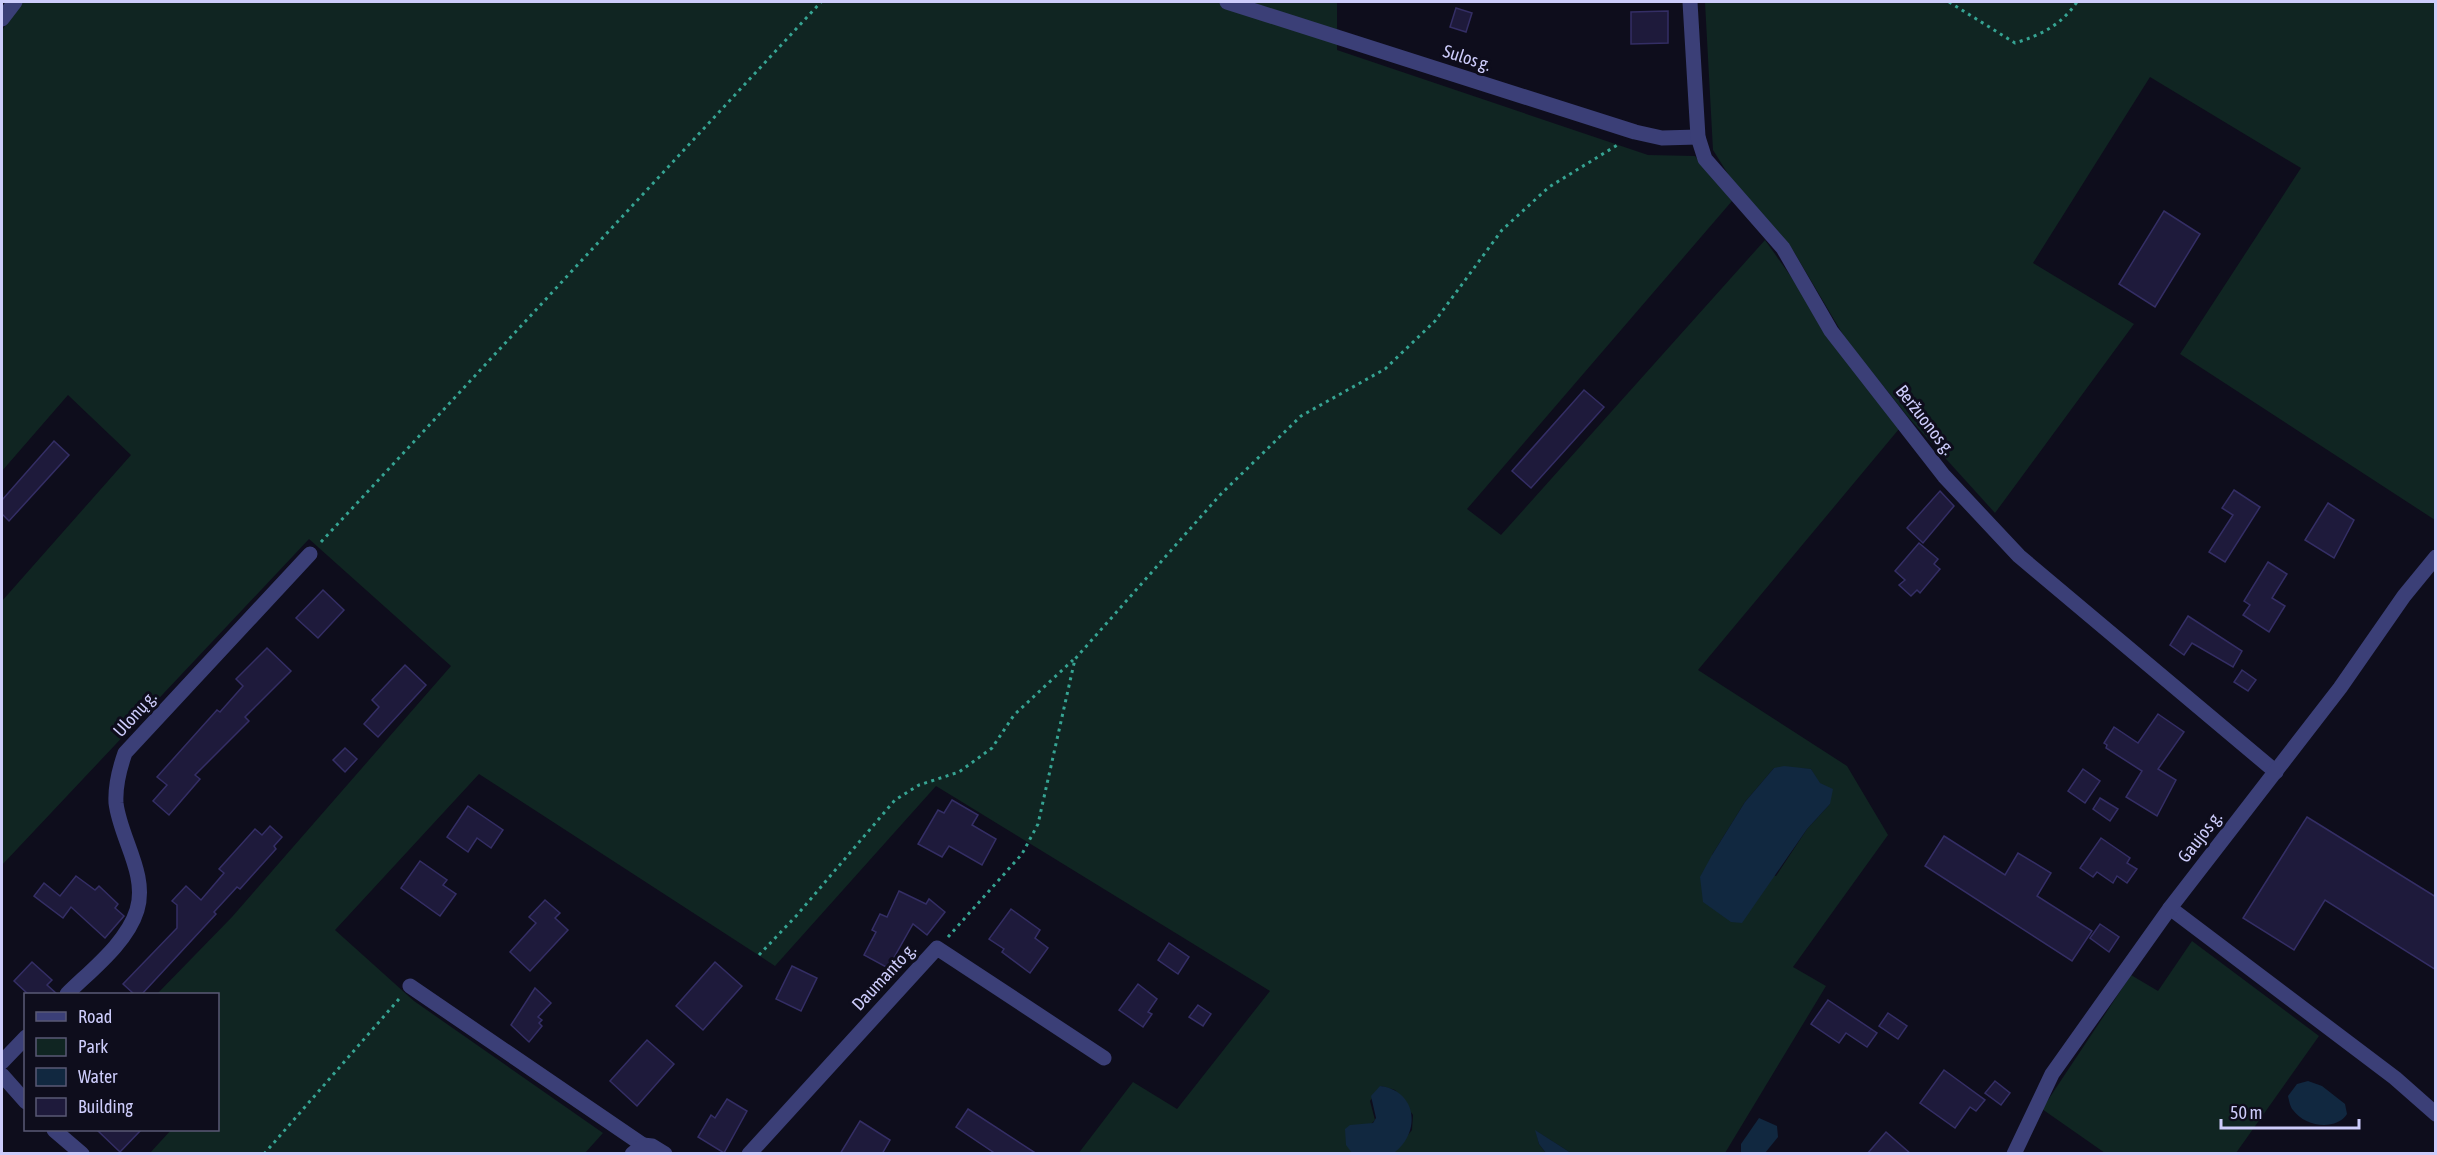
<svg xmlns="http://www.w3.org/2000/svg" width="2437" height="1155" font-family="'Asap Condensed',sans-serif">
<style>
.green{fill:#102522;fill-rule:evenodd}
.water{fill:#112840}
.building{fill:#1e1a3b;stroke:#342e65;stroke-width:1.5}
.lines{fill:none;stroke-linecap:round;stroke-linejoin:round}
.path{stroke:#36a493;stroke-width:3;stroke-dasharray:3 4.5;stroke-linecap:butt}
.street{stroke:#3b3f77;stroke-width:15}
.labels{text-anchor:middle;stroke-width:6;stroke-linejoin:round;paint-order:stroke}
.street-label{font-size:18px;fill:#cdccfb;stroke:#0e0d1c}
</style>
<rect width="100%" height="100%" fill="#0e0d1c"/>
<g class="green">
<path d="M23 2H1337V50L1648 155 1695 156 1732 201 1467 509 1501 535 1765 240 1899 429 1698 670 1847 766 1888 835 1793 967 1826 986 1725 1153H1571L1536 1131 1539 1144 1546 1153H1394L1412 1130 1413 1115 1395 1090 1381 1086 1370 1101 1375 1120 1370 1125H1356L1352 1153 1078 1154 1133 1082 1177 1109 1270 991 936 786 775 966 479 774 335 930 414 1001 603 1133 585 1153H150L171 1130H218V994H157L232 917 451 666 309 539 2 865V601L131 455 68 395 2 471V30ZM1774 768 1811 769 1830 804 1807 829 1776 876 1712 855 1745 802Z"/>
<polygon points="1705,2 2435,2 2435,520 2180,354 2301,168 2150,77 2033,263 2134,324 1995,513 1908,417 1845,338 1794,252 1733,182 1713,150"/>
<polygon points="2192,941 2319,1036 2236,1153 2105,1153 2042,1109 2131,975 2158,991"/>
</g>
<g class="water">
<polygon points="1784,766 1811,769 1820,783 1833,789 1830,804 1807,829 1742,923 1731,922 1703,902 1700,877 1712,855 1745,802 1774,768"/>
<path d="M2308 1081 2322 1086 2345 1104 2347 1114C2336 1131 2305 1127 2293 1110 2290 1107 2289 1100 2288 1096L2297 1084Z"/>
<path d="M1380 1086C1418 1091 1421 1133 1394 1153H1352L1346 1145 1345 1129 1350 1125 1373 1123 1376 1118 1371 1096Z"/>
<polygon points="1759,1118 1777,1126 1778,1137 1765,1153 1741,1153 1741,1144"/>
<polygon points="1535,1130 1571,1153 1546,1153 1539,1144"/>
</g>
<g class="building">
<polygon points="1456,8 1472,13 1466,32 1450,27"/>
<polygon points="1668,11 1668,43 1631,44 1631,12"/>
<polygon points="2164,211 2200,234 2155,307 2119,284"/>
<polygon points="1584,390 1604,407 1531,488 1512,471"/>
<polygon points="54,441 69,455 9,521 2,514 2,500"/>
<polygon points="2234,490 2260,507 2225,562 2209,552 2233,515 2222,508"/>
<polygon points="1940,491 1954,506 1923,543 1907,528"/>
<polygon points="2328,503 2354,520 2334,558 2305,540"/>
<polygon points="1919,543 1938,559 1934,564 1940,569 1920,593 1917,590 1911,596 1899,585 1905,580 1895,571"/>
<polygon points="2268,562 2287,574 2272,598 2285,606 2269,632 2243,615 2250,605 2244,601"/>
<polygon points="323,590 344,610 318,638 296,618"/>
<polygon points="2188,616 2242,651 2233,667 2192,643 2184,655 2170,645"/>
<polygon points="267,648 291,671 245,717 249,721 195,775 200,779 169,815 153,801 167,785 157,777 217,710 220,712 243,686 236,679"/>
<polygon points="405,665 426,685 378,737 364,724 379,707 372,700"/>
<polygon points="2242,670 2256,680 2248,691 2234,682"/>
<polygon points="2158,714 2184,732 2158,769 2176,780 2157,816 2126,797 2142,771 2106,748 2107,745 2104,743 2114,727 2138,743"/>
<polygon points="345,748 357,759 345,772 333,760"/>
<polygon points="2083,769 2100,781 2085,803 2068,791"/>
<polygon points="2100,798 2118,809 2110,821 2093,809"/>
<polygon points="952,800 978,815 972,825 996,839 982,865 949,846 942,857 918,844 938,810 944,813"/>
<polygon points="468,806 503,830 491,848 477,838 468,852 447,837"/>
<polygon points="2307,817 2436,897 2436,970 2325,900 2294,950 2243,918"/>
<polygon points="270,826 282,837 274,846 276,849 240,889 237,887 214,912 216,914 142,994 134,994 123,984 177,928 177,905 172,901 186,886 201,900 224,873 219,869 255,829 262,835"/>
<polygon points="1944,836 2005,875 2018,853 2051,873 2037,896 2092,931 2072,961 1925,866"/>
<polygon points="2101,838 2130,858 2127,863 2137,869 2127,883 2117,876 2113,883 2097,872 2093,877 2080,868"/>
<polygon points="420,861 447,880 443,885 456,894 440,916 401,888"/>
<polygon points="76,876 95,890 99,886 118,904 115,908 124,916 105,938 71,907 63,918 34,896 44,883 60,896"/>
<polygon points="899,891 926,904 929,899 945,912 927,935 913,924 888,968 864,955 876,932 872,930 880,914 887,917"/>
<polygon points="545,900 560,913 555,918 568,930 530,971 510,952 536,923 529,917"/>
<polygon points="1011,909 1040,930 1035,938 1048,948 1030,973 1002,952 1004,949 989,939"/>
<polygon points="2100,924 2119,937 2109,952 2090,938"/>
<polygon points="1169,943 1189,957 1178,974 1158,960"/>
<polygon points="32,962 52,980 47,985 57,994 28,994 14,981"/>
<polygon points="715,962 742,986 703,1030 676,1006"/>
<polygon points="792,966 817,978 801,1011 776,999"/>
<polygon points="1138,984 1157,999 1148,1012 1152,1014 1143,1027 1119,1010"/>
<polygon points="535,988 551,1003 538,1017 542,1020 539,1023 542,1026 529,1042 511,1025"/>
<polygon points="1828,1000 1877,1033 1867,1047 1846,1033 1839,1043 1811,1024"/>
<polygon points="1198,1005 1211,1014 1203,1026 1189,1017"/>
<polygon points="1888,1013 1907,1026 1898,1039 1879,1026"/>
<polygon points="647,1040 674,1064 637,1106 610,1081"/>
<polygon points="1944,1070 1985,1100 1976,1111 1970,1107 1955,1128 1920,1103"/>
<polygon points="1995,1081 2010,1093 2001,1105 1985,1093"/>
<polygon points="727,1099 747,1111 724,1153 698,1137 711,1115 715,1118"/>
<polygon points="968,1109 1037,1154 996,1154 956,1127"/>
<polygon points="860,1121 890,1140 882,1154 840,1154"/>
<polygon points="97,1130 141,1130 120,1152"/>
<polygon points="1886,1132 1911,1154 1867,1154"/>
</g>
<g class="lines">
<g class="path">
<path d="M1949 2 2015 43C2041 35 2061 25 2077 2"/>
<polyline points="321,542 821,2"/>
<polyline points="948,937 1022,854 1038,824 1075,659 1220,495 1301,416 1385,369 1435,321 1502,230 1549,187 1619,144"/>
<polyline points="759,955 797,915 895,800 919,785 959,772 992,748 1014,715 1073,660"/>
<polyline points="264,1154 399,999"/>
</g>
<g class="street">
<polyline points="1227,2 1635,132 1662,138 1698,137"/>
<polyline points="1690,2 1698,137 1705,159 1783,248 1831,331 1944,476 2019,556 2276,772"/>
<polyline points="2,19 15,2"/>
<polyline points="2170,908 2395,1078 2436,1114"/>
<polyline points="410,986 643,1145"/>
<path d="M67 994C90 971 127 943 137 910 148 874 120 838 116 803 115 785 119 770 125 753L310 554"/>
<polyline points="2,1062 26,1037"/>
<polyline points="2,1075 26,1102"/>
<polyline points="54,1130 82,1154"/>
<polyline points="632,1154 643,1145 652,1146 665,1154"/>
<polyline points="749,1154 937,948 1104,1058"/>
<polyline points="2014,1154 2052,1074 2170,908 2340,688 2404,596 2436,557"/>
</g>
</g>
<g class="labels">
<g class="street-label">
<text transform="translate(1467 58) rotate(18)" y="6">Sulos g.</text>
<text transform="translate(1925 420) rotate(52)" y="6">Beržuonos g.</text>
<text transform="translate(135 714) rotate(-48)" y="6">Ulonų g.</text>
<text transform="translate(2200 837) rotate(-52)" y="6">Gaujos g.</text>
<text transform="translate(884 977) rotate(-47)" y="6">Daumanto g.</text>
</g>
</g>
<rect width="2437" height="1155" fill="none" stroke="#cdccfb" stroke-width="6"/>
<rect x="24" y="993" width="195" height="138" fill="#0e0d1c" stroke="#5a5975" stroke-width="1.5"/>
<rect x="36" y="1012" width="30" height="9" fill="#3b3f77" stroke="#5a5975" stroke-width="1.5"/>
<text x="78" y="1023" font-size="18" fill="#cdccfb">Road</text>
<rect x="36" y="1038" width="30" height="18" fill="#102522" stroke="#5a5975" stroke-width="1.5"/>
<text x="78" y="1053" font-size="18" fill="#cdccfb">Park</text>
<rect x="36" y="1068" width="30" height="18" fill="#112840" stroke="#5a5975" stroke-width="1.5"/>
<text x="78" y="1083" font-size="18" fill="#cdccfb">Water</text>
<rect x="36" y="1098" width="30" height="18" fill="#1e1a3b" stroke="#5a5975" stroke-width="1.5"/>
<text x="78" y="1113" font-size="18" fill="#cdccfb">Building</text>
<path d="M2221 1119v9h138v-9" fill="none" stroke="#cdccfb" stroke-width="3"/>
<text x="2230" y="1119" font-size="18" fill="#cdccfb" stroke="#0e0d1c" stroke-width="4.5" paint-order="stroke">50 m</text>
</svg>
